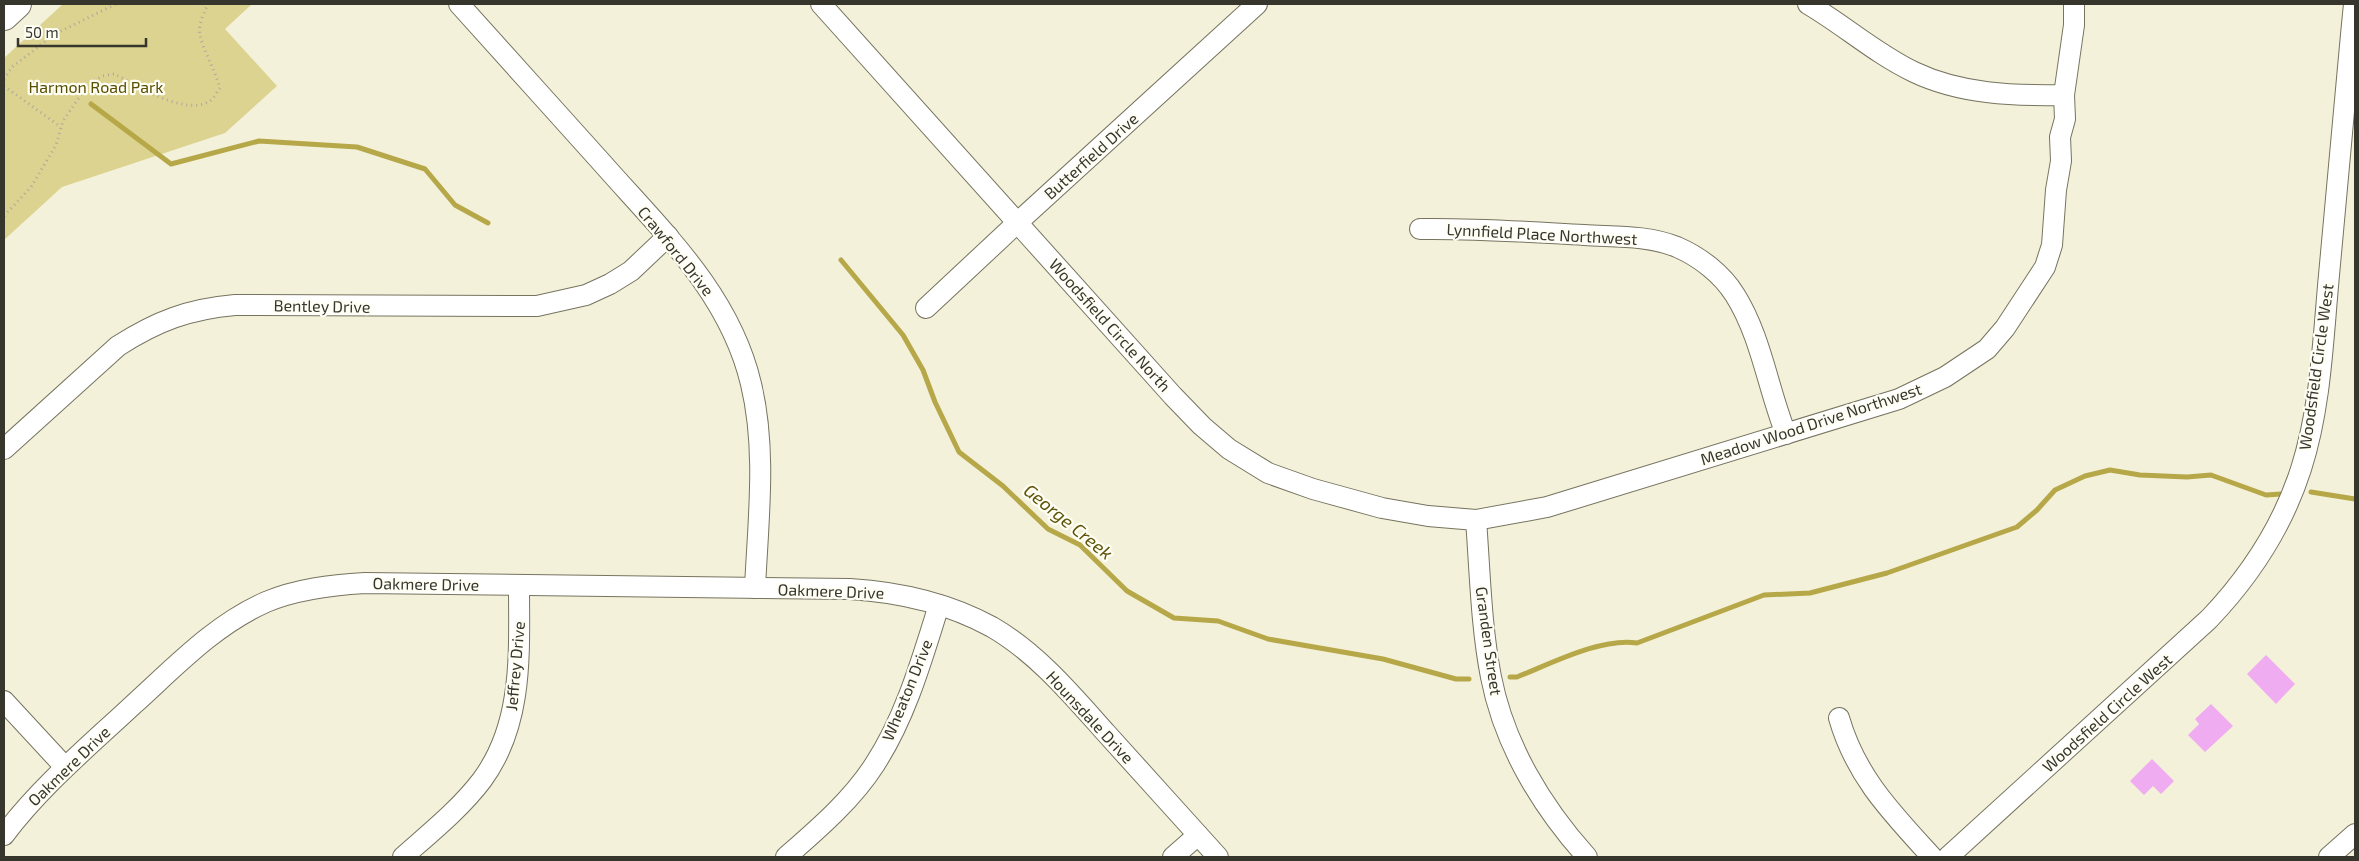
<svg xmlns="http://www.w3.org/2000/svg" width="2359" height="861" font-family="'Exo 2',sans-serif">
<style>
.green{fill:#ddd390}
.lines{fill:none;stroke-linecap:round;stroke-linejoin:round}
.stream{stroke:#b6a848;stroke-width:5}
.building{fill:#efacf0}
.minor-casing{stroke:#76735f;stroke-width:22}
.secondary-casing{stroke:#76735f;stroke-width:30}
.path{stroke:#acaa98;stroke-width:3;stroke-dasharray:1 4;stroke-linecap:butt}
.minor{stroke:#fff;stroke-width:20}
.secondary{stroke:#fff;stroke-width:28}
.labels{text-anchor:middle;stroke-width:4.5;stroke-linejoin:round;paint-order:stroke}
.park-label{font-size:16px;fill:#584e00;stroke:#fffef4}
.street-label{font-size:16px;fill:#37362d;stroke:#fffef4}
.water-label{font-size:18px;font-style:italic;fill:#5e5408;stroke:#fffef4}
</style>
<rect width="100%" height="100%" fill="#f4f1da"/>
<polygon class="green" points="63,4 252,4 225,29 277,86 225,133 62,187 4,240 4,58"/>
<g class="lines">
<g class="stream">
<polyline points="91,104 171,164 259,141 357,147 425,169 455,205 488,223"/>
<polyline points="841,260 903,335 923,370 935,402 959,452 1003,486 1048,529 1080,545 1127,591 1174,618 1218,621 1268,639 1383,659 1456,679 1469,679"/>
<polyline points="2311,492 2355,499"/>
<path d="M1510 677H1517C1550 664 1602 637 1637 643L1764 595 1810 593 1887 573 2017 527 2037 510 2055 490 2085 476 2110 470 2140 475 2187 477 2211 475 2266 495 2281 494"/>
</g>
</g>
<g class="building">
<polygon points="2266,655 2295,684 2276,704 2247,674"/>
<polygon points="2211,704 2233,726 2205,752 2188,735 2199,724 2195,719"/>
<polygon points="2152,759 2174,781 2161,794 2153,786 2144,795 2130,781"/>
</g>
<g class="lines">
<g class="minor-casing">
<g id="minor">
<path d="M459 4C507 57 555 111 603 164 662 231 730 294 751 384 767 450 758 521 755 588"/>
<polyline points="821,4 1173,396 1202,426 1229,449 1268,473 1313,489 1382,508 1428,516 1476,520 1547,507 1899,399 1945,377 1987,349 2005,328 2045,267 2052,245 2056,190 2061,161 2060,137 2065,119 2064,95 2074,25 2074,4"/>
<path d="M1808 4C1844 25 1876 54 1914 72 1960 94 2013 96 2064 95"/>
<path d="M1420 229C1475 228 1529 232 1584 235 1615 237 1647 235 1677 247 1700 257 1722 274 1735 295 1761 336 1768 389 1786 434"/>
<polyline points="926,308 1017,223 1257,4"/>
<path d="M4 449 118 346C157 321 189 309 235 305L537 306 586 295 610 284 631 271 668 236"/>
<path d="M1476 520C1480 572 1481 626 1491 677 1504 744 1541 806 1587 857"/>
<polyline points="4,701 65,767"/>
<path d="M1839 718C1856 777 1892 813 1932 857"/>
<path d="M4 835C41 786 89 746 134 704 175 667 214 625 266 602 297 589 331 585 365 583L850 589C899 592 948 603 992 627 1037 653 1072 695 1106 733 1143 774 1181 816 1218 857"/>
<path d="M403 857C430 833 460 809 482 780 524 723 519 652 519 585"/>
<path d="M786 857C818 829 852 800 875 764 906 716 922 659 939 605"/>
<polyline points="1173,857 1198,835"/>
<path d="M1948 857 2209 619C2250 576 2283 525 2301 469 2321 407 2323 339 2329 275 2337 184 2345 94 2354 4"/>
<polyline points="2329,857 2355,834"/>
</g>
</g>
<g class="secondary-casing">
<polyline id="secondary" points="4,16 17,4"/>
</g>
<g class="path">
<polyline points="4,79 12,67 55,34 116,4"/>
<polyline points="4,86 61,127"/>
<path d="M4 216 31 187 56 145 63 121 87 86 102 76 114 74C137 85 185 117 210 101 214 98 217 92 220 88 215 70 203 50 200 35 198 24 204 13 208 4"/>
</g>
<use href="#minor" class="minor"/>
<use href="#secondary" class="secondary"/>
</g>
<g class="labels">
<g class="park-label">
<text x="96" y="93">Harmon Road Park</text>
</g>
<g class="street-label">
<text transform="translate(1091 156) rotate(-42)" y="6">Butterfield Drive</text>
<text transform="translate(1542 234) rotate(3)" y="6">Lynnfield Place Northwest</text>
<text transform="translate(676 251) rotate(51)" y="6">Crawford Drive</text>
<text transform="translate(322 306) rotate(1)" y="6">Bentley Drive</text>
<text transform="translate(1110 325) rotate(48)" y="6">Woodsfield Circle North</text>
<text transform="translate(2316 367) rotate(-82)" y="6">Woodsfield Circle West</text>
<text transform="translate(1811 424) rotate(-18)" y="6">Meadow Wood Drive Northwest</text>
<text transform="translate(426 584) rotate(1)" y="6">Oakmere Drive</text>
<text transform="translate(831 591) rotate(2)" y="6">Oakmere Drive</text>
<text transform="translate(1489 641) rotate(82)" y="6">Granden Street</text>
<text transform="translate(515 666) rotate(-85)" y="6">Jeffrey Drive</text>
<text transform="translate(907 690) rotate(-68)" y="6">Wheaton Drive</text>
<text transform="translate(2107 713) rotate(-42)" y="6">Woodsfield Circle West</text>
<text transform="translate(1090 717) rotate(47)" y="6">Hounsdale Drive</text>
<text transform="translate(69 766) rotate(-44)" y="6">Oakmere Drive</text>
</g>
<g class="water-label">
<text transform="translate(1068 522) rotate(39)" y="6">George Creek</text>
</g>
</g>
<rect width="2359" height="861" fill="none" stroke="#37362d" stroke-width="10"/>
<path d="M18 38v8h128v-8" fill="none" stroke="#37362d" stroke-width="2.5"/>
<text x="25" y="38" font-size="15" fill="#37362d" stroke="#fffef4" stroke-width="4" paint-order="stroke">50 m</text>
</svg>
